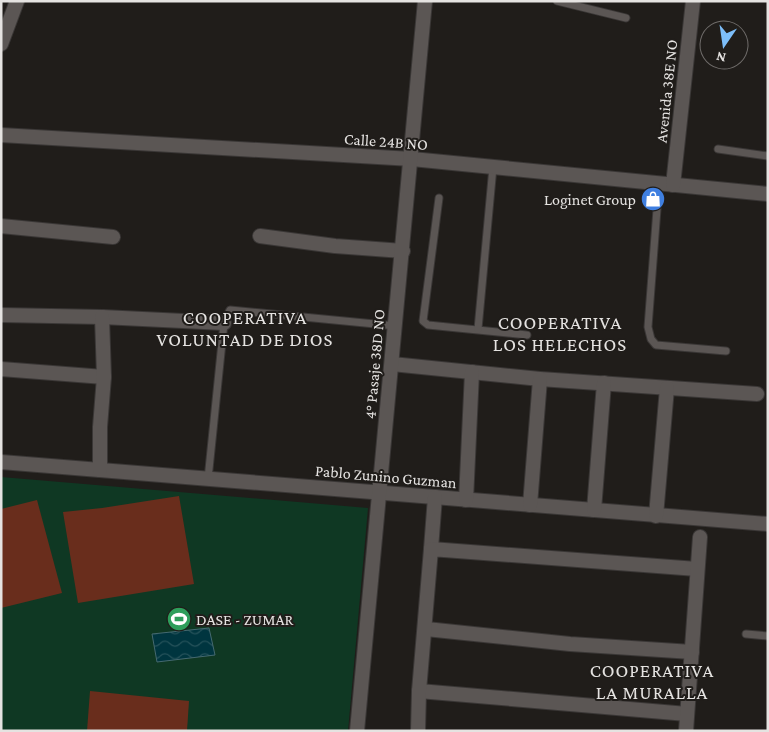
<svg xmlns="http://www.w3.org/2000/svg" width="769" height="732" font-family="'Crimson Pro',serif">
<style>
.garden{fill:#0f3823}
.water{fill:url(#water-waves);stroke:#456970}
.building{fill:#692d1c}
.lines{fill:none;stroke-linecap:round;stroke-linejoin:round}
.lane-casing{stroke:#3a3736;stroke-width:9}
.street-casing{stroke:#3a3736;stroke-width:16}
.lane{stroke:#5b5654;stroke-width:7}
.street{stroke:#5b5654;stroke-width:14}
.labels{text-anchor:middle;stroke-width:4;stroke-linejoin:round;paint-order:stroke}
.street-label{font-size:16px;fill:#e5e3e1;stroke:#201d1a}
.poi-label{font-size:16px;fill:#e5e3e1;stroke:#201d1a;text-anchor:end}
.quarter-label{font-size:19px;letter-spacing:1px;fill:#e5e3e1;stroke:#201d1a}
</style>
<defs>
<pattern id="water-waves" width="16" height="10" patternUnits="userSpaceOnUse" patternTransform="scale(1.25)"><rect width="16" height="10" fill="#00353f"/><path d="M0 5q4-4 8 0t8 0" fill="none" stroke="#25525a"/></pattern>
</defs>
<rect width="100%" height="100%" fill="#201d1a"/>
<polygon class="garden" points="1,477 368,508 348,731 1,731"/>
<polygon class="water" points="209,628 215,655 157,662 152,634"/>
<g class="building">
<polygon points="179,496 194,584 78,603 63,512 102,508"/>
<polygon points="37,500 62,593 1,608 1,509"/>
<polygon points="90,691 189,701 187,731 87,731"/>
</g>
<g class="lines">
<g class="lane-casing">
<g id="lane">
<polyline points="557,1 626,18"/>
<polyline points="718,149 768,156"/>
<polyline points="659,183 648,327 651,339 656,345 726,351"/>
<polyline points="439,198 423,321 428,325 527,335"/>
<polyline points="478,329 493,167"/>
<polyline points="208,479 224,323 230,310 396,326"/>
<polyline points="746,634 768,636"/>
</g>
</g>
<g class="street-casing">
<g id="street">
<polyline points="1,44 17,1"/>
<polyline points="1,135 412,159 768,194"/>
<polyline points="673,185 693,1"/>
<polyline points="1,226 113,237"/>
<polyline points="260,236 335,246 403,251"/>
<polyline points="1,315 102,317 224,323"/>
<polyline points="392,364 540,379 757,394"/>
<polyline points="1,369 104,377"/>
<polyline points="1,462 768,524"/>
<polyline points="100,470 100,427 104,377 102,317"/>
<polyline points="466,500 472,372"/>
<polyline points="530,505 540,379"/>
<polyline points="594,510 604,383"/>
<polyline points="656,516 667,388"/>
<polyline points="431,549 435,497"/>
<polyline points="426,629 570,644 692,652"/>
<polyline points="419,691 687,714"/>
<polyline points="357,731 425,1"/>
<polyline points="418,731 419,691 431,549 697,569"/>
<polyline points="686,731 700,537"/>
</g>
</g>
<use href="#lane" class="lane"/>
<use href="#street" class="street"/>
</g>
<defs>
<g id="shop-disc" transform="scale(1.25)"><circle r="9.5" fill="#3f7fe0" stroke="#201d1a"/><path d="M-5-2.5h2.3a2.7 3.5 0 0 1 5.4 0H5L5.5 6h-11ZM-1.5-2.5h3a1.5 2.3 0 0 0-3 0Z" fill="#fff"/></g>
<g id="stadium-disc" transform="scale(1.25)"><circle r="9.5" fill="#2e9e5b" stroke="#201d1a"/><path d="M0-5a6.5 5 0 1 0 0 10a6.5 5 0 1 0 0-10ZM-3.5-1.8h7v3.6h-7Z" fill="#fff"/></g>
</defs>
<g fill-rule="evenodd">
<use href="#shop-disc" x="653" y="199"/>
<use href="#stadium-disc" x="179" y="619"/>
</g>
<g class="labels">
<g class="street-label">
<text transform="translate(666 91) rotate(-84)" y="6">Avenida 38E NO</text>
<text transform="translate(386 141) rotate(4)" y="6">Calle 24B NO</text>
<text transform="translate(374 364) rotate(-85)" y="6">4° Pasaje 38D NO</text>
<text transform="translate(386 476) rotate(5)" y="6">Pablo Zunino Guzman</text>
</g>
<g class="poi-label">
<text x="636" y="205">Loginet Group</text>
<text x="196" y="625" text-anchor="start">DASE - ZUMAR</text>
</g>
<g class="quarter-label">
<text x="245" y="324">COOPERATIVA<tspan x="245" dy="22">VOLUNTAD DE DIOS</tspan></text>
<text x="560" y="329">COOPERATIVA<tspan x="560" dy="22">LOS HELECHOS</tspan></text>
<text x="652" y="677">COOPERATIVA<tspan x="652" dy="22">LA MURALLA</tspan></text>
</g>
</g>
<rect width="769" height="732" fill="none" stroke="#e5e3e1" stroke-width="5"/>
<g transform="translate(724 45) rotate(193)"><circle r="24" fill="#201d1a" stroke="#6f6c6a"/>
<path d="M0-4L9 19L0 12L-9 19Z" fill="#7dbef9"/>
<text y="-8" font-size="14" font-weight="bold" text-anchor="middle" fill="#e5e3e1">N</text>
</g>
</svg>
